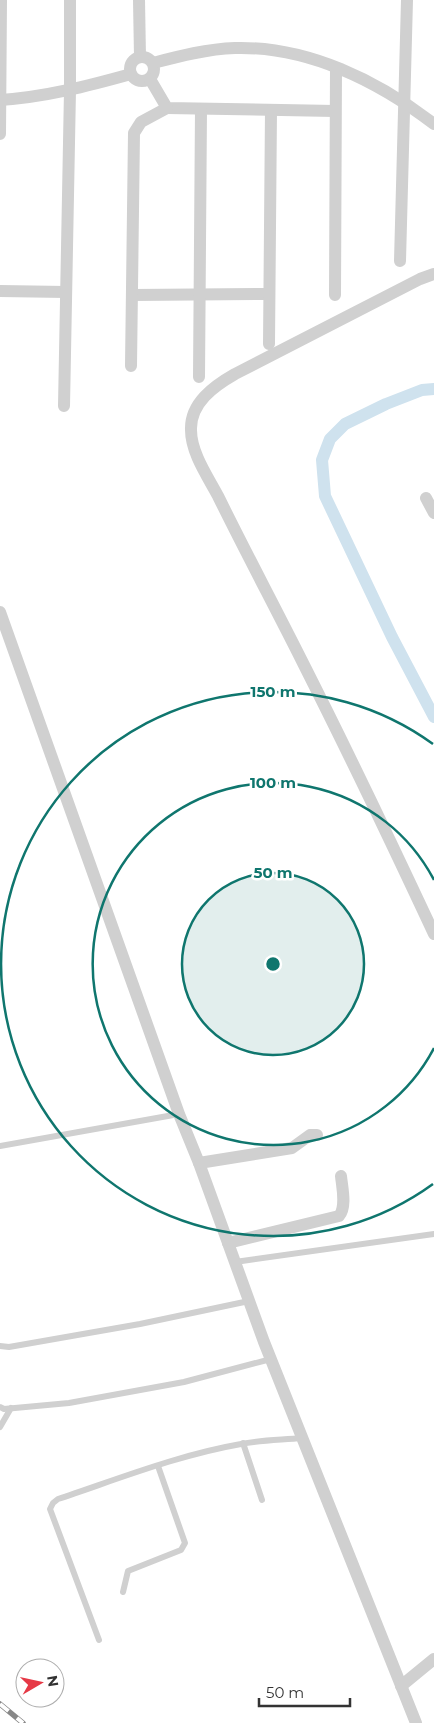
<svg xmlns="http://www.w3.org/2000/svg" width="434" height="1723" font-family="Montserrat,sans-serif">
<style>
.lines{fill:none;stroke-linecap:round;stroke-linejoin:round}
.canal{stroke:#cfe2ee;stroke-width:12}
.lane{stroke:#d0d0d0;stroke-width:6}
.street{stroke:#d0d0d0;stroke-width:12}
.rail-casing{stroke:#888;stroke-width:5.5}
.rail{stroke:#fff;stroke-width:4;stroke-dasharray:11;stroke-linecap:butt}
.ring{fill:none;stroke:#0f766e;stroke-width:2.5}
.centre{fill:#0f766e;stroke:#fff;stroke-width:2.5}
.ring-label{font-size:15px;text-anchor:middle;font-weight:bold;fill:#0f766e;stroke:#fff;stroke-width:5;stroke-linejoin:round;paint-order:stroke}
</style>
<rect width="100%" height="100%" fill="#fff"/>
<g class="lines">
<polyline class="canal" points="434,389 422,390 386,404 345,424 330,439 322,460 325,496 392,637 434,717"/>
<g class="lane">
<polyline points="0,1146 179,1114"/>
<polyline points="235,1262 434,1234"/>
<polyline points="0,1346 9,1347 140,1324 249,1301"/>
<polyline points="0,1407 4,1409 69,1403 184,1382 271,1359"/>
<polyline points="0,1427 11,1408"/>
<polyline points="243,1443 262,1500"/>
<polyline points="123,1592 128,1571 181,1550 185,1543 158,1466"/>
<path d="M99 1640 50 1509 53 1503 58 1499C118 1479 178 1455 241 1444 260 1440 281 1440 302 1438"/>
</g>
<g class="street">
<polyline points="139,0 140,57"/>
<circle cx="142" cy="69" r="12"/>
<path d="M153 63C180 56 207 49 235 48 308 46 378 81 434 124"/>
<polyline points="150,79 167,108 335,111"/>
<path d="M0 100C45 97 88 86 131 74"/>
<polyline points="0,134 1,0"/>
<polyline points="400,261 407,0"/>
<path d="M434 274 420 279 235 374C214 386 190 403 191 430 191 453 208 477 218 496 246 553 276 609 304 665 349 754 392 844 434 934"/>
<polyline points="0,291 66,292"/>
<polyline points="132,295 269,294"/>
<polyline points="335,295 336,68"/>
<polyline points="269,344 271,110"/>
<polyline points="131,366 134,133 141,122 167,108"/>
<polyline points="199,377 201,109"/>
<polyline points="64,406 70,90 70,0"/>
<polyline points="426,498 434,513"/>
<polyline points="0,612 179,1114 199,1163 264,1342 416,1723"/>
<polyline points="199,1163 292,1148 310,1135 317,1135"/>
<path d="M228 1243 339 1216C347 1207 342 1187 341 1176"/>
<polyline points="401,1686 434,1659"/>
</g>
<g class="rail-casing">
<polyline id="rail" points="0,1704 23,1723"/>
</g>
<use href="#rail" class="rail"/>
</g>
<circle cx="273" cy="964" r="91" fill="#0f766e" fill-opacity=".12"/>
<g class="ring">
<circle cx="273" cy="964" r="91"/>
<path d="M434 1048A181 181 0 1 1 434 880"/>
<path d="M433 1184A272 272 0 1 1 433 744"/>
</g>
<circle cx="273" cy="964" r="8" class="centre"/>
<g class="ring-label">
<text x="273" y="697">150 m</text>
<text x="273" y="788">100 m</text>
<text x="273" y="878">50 m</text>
</g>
<g transform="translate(40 1683) rotate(81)"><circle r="24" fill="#ffffff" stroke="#adadad"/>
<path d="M0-4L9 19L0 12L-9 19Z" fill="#e63946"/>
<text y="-8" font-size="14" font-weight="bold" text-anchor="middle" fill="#333333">N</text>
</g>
<path d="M259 1698v8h91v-8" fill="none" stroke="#333333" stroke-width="2.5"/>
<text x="266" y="1698" font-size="15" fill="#333333" stroke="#ffffff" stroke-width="4" paint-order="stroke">50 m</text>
</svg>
